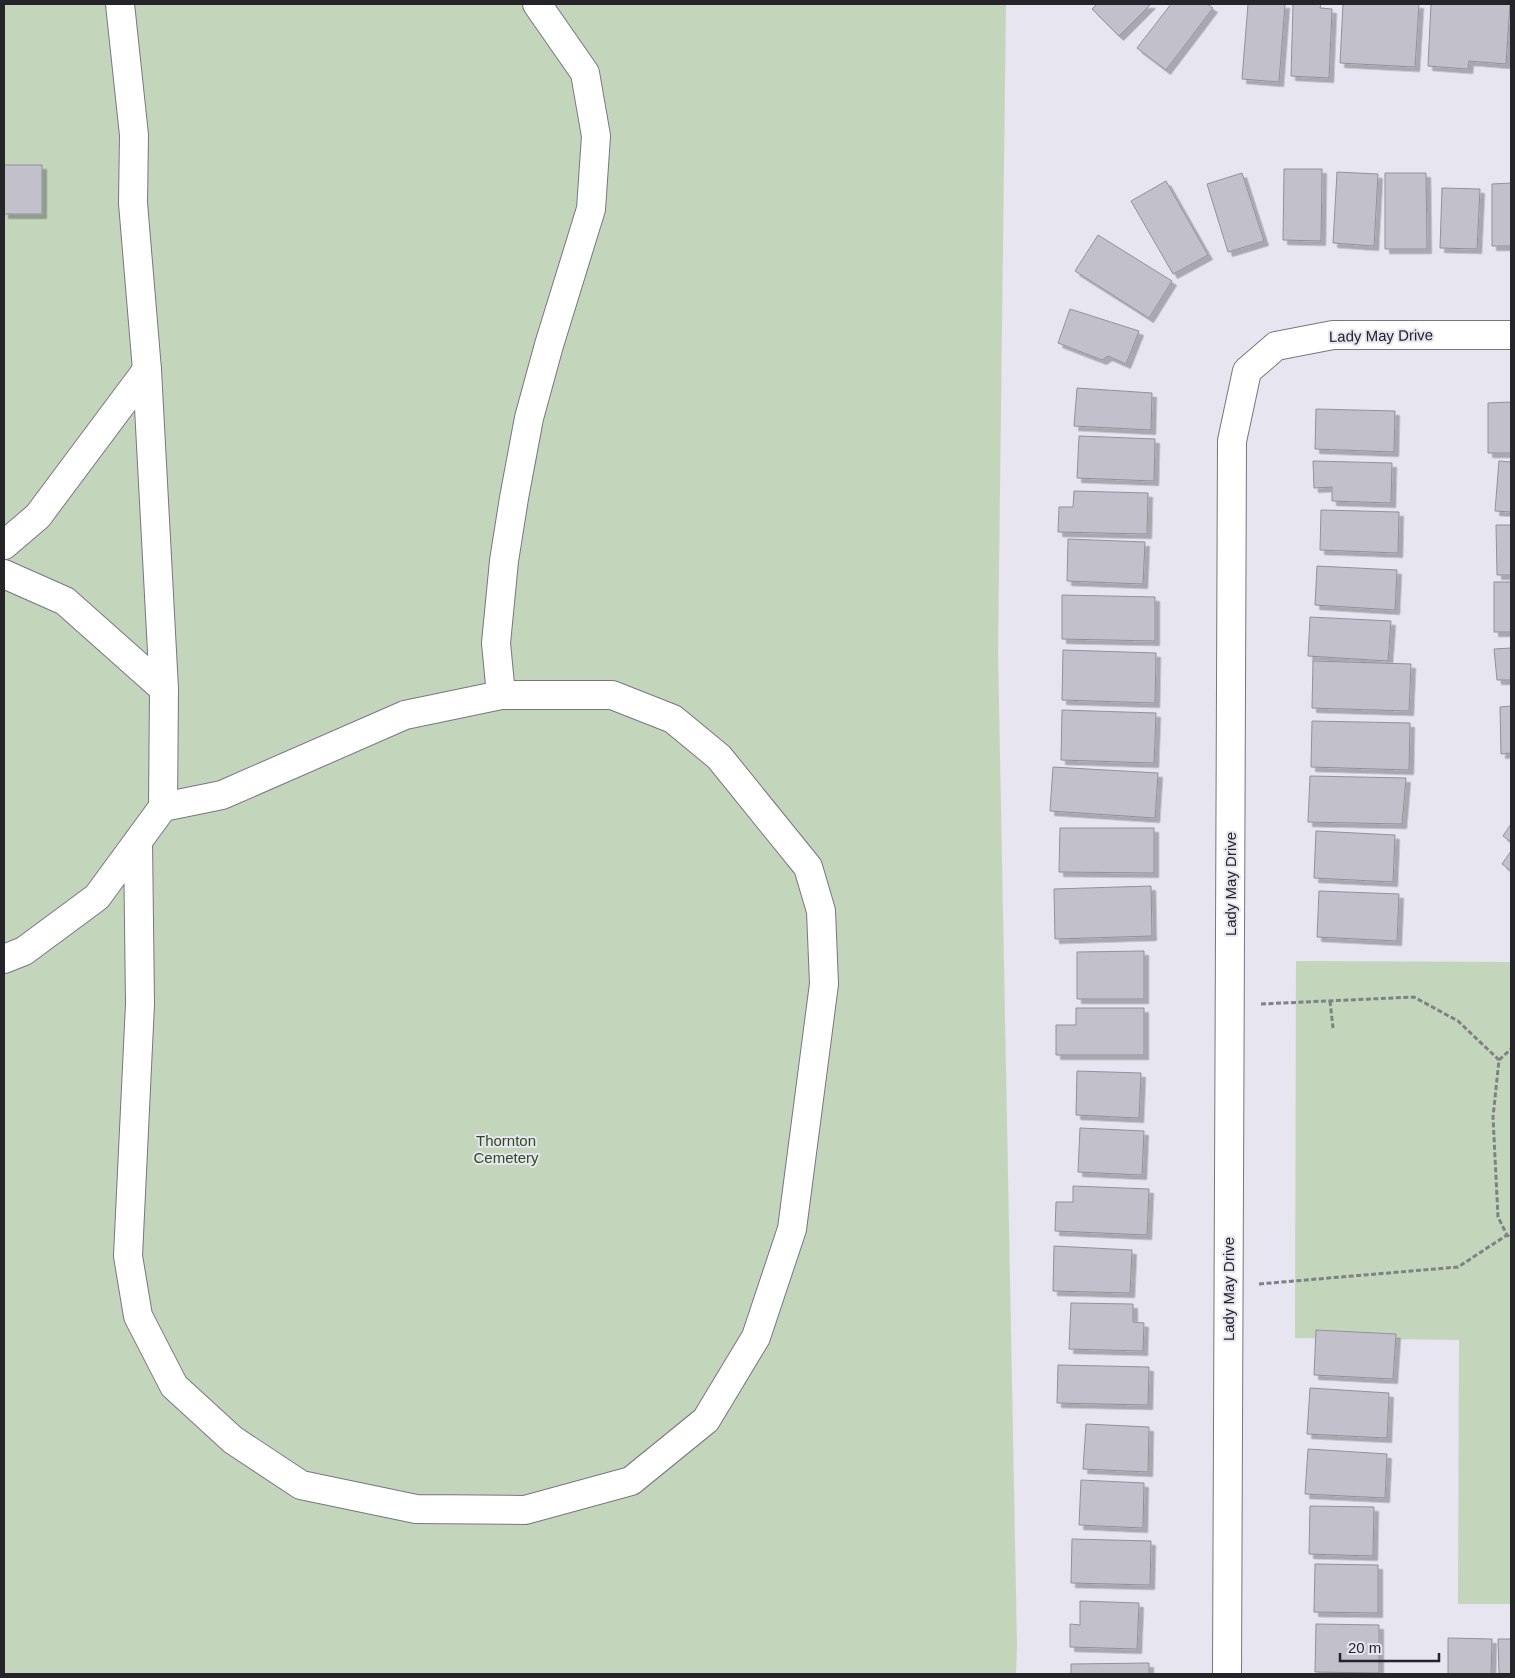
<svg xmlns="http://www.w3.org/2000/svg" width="1515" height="1678" font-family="Helvetica,sans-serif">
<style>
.green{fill:#c3d6bb}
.building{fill:#c1c0cb;stroke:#92919b;filter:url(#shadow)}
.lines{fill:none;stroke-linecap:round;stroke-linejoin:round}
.minor-casing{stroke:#787681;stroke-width:30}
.path{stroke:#808087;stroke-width:3;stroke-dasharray:5 2.5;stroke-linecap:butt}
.minor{stroke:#fff;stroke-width:28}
.labels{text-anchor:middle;stroke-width:4;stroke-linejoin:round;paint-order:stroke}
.street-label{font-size:15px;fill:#252529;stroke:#e6e5f0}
.park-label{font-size:15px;fill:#2d4c1c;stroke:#e6e5f0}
</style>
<defs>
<filter id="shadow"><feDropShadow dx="4.5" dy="4.5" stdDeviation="0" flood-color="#0004"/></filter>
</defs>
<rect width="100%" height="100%" fill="#e6e5f0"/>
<g class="green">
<polygon points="4,4 1006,4 998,652 1017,1645 1016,1674 4,1674"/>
<polygon points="1296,961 1511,962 1511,1604 1458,1604 1459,1340 1295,1338"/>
</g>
<g class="building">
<polygon points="1097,4 1151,4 1119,36 1092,9"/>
<polygon points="1171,4 1207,4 1213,8 1166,70 1137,48"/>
<polygon points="1248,4 1285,4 1279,82 1242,79"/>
<polygon points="1293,4 1321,4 1320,8 1332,9 1329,78 1291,76"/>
<polygon points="1343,4 1419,4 1415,67 1340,63"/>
<polygon points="1431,4 1510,4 1506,64 1469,61 1468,69 1428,66"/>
<rect x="4" y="165" width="38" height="49"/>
<polygon points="1284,169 1322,169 1321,241 1283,240"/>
<polygon points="1337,172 1378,174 1374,246 1333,243"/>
<polygon points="1242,173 1264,241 1228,252 1207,184"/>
<polygon points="1385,173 1426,173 1427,249 1385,249"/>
<polygon points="1166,181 1208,255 1173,274 1131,201"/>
<polygon points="1511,183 1511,246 1492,246 1492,184"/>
<polygon points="1442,188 1480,189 1477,249 1440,248"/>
<polygon points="1098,235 1172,281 1149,318 1075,271"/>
<polygon points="1070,309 1139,331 1126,364 1108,356 1102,360 1058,343"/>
<polygon points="1077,388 1152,393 1151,430 1074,426"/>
<polygon points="1511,402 1511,453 1488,453 1488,403"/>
<polygon points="1316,409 1395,411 1394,452 1315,449"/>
<polygon points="1079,436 1155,439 1154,481 1077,478"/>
<polygon points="1313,461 1392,463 1391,503 1332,501 1332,487 1314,488"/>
<polygon points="1499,461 1511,462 1511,512 1495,511"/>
<polygon points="1074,491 1148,493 1147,534 1058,532 1059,507 1073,507"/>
<polygon points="1321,510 1399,512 1398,553 1320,550"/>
<polygon points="1496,525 1511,525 1511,575 1497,575"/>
<polygon points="1068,539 1145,542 1143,584 1067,581"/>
<polygon points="1317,566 1397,570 1395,610 1315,605"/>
<rect x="1494" y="582" width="17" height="50"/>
<polygon points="1062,595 1155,597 1155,641 1062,639"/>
<polygon points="1310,617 1391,621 1388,661 1308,656"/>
<polygon points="1511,648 1511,680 1497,680 1494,649"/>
<polygon points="1063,650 1156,653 1155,703 1062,700"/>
<polygon points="1313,661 1411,664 1409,711 1312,708"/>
<polygon points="1511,706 1511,753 1501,754 1500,707"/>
<polygon points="1062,710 1156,713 1154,763 1061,760"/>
<polygon points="1312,721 1410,723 1409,770 1311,767"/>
<polygon points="1053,767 1158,773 1155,818 1050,811"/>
<polygon points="1310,776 1406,778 1402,824 1308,822"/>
<polygon points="1511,824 1511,842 1503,836"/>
<polygon points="1060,828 1154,828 1154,873 1059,872"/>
<polygon points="1316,831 1395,835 1393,882 1314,878"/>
<polygon points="1511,851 1511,871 1502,864"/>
<polygon points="1151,886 1152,936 1055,939 1054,889"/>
<polygon points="1319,891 1399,894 1397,941 1317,937"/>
<polygon points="1144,951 1144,999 1077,999 1077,952"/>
<polygon points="1076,1008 1144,1008 1144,1055 1056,1055 1056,1025 1076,1025"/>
<polygon points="1077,1071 1141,1073 1139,1118 1076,1115"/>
<polygon points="1080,1128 1144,1131 1142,1175 1078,1172"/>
<polygon points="1073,1186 1149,1189 1147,1235 1055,1231 1056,1202 1073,1202"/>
<polygon points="1054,1246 1132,1250 1130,1293 1053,1291"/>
<polygon points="1071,1303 1133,1304 1133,1322 1144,1323 1143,1351 1069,1349"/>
<polygon points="1316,1330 1396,1334 1393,1379 1314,1375"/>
<polygon points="1058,1365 1149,1367 1148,1405 1057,1403"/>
<polygon points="1310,1388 1389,1393 1387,1438 1307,1434"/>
<polygon points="1086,1424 1149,1427 1148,1472 1083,1469"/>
<polygon points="1308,1449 1387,1454 1385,1498 1305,1494"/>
<polygon points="1081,1480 1144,1483 1143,1528 1079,1525"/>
<polygon points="1310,1506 1374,1507 1373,1556 1309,1554"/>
<polygon points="1072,1539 1151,1541 1150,1585 1071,1583"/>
<polygon points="1315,1564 1378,1565 1378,1613 1314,1612"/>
<polygon points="1080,1601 1139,1603 1137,1649 1070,1647 1070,1624 1080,1625"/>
<polygon points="1316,1624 1379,1625 1379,1673 1315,1672"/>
<polygon points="1448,1638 1492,1639 1491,1674 1448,1674"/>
<polygon points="1498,1639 1511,1639 1511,1674 1499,1674"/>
<polygon points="1149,1663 1149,1674 1071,1674 1071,1664"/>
</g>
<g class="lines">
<g class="minor-casing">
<g id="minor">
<polyline points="120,4 134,135 133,203 147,370 164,689 163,807"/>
<polyline points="4,545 38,516 147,370"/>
<polyline points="4,574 65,601 164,689"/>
<polyline points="501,695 496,643 504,561 514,498 529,418 549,345 591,209 596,136 585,73 537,4"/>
<polyline points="4,959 24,951 97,897 163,807 222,795 405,715 501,695 612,695 673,719 719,757 808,867 821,911 824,984 792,1229 756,1337 706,1420 631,1481 525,1510 416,1509 301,1485 233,1440 174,1386 138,1316 128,1256 140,1004 138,841"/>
<polyline points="1227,1674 1232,441 1247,371 1276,346 1333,335 1511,335"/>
</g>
</g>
<g class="path">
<polyline points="1330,1001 1333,1028"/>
<polyline points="1261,1004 1414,997 1458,1021 1499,1060 1493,1117 1498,1217 1507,1235 1511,1238"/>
<polyline points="1499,1060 1511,1049"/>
<polyline points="1259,1284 1458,1267 1507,1235"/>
</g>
<use href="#minor" class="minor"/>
</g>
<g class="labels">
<g class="street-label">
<text transform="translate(1381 336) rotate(-1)" y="5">Lady May Drive</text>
<text transform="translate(1231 884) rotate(-90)" y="5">Lady May Drive</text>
<text transform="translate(1229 1289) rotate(-90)" y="5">Lady May Drive</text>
</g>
<g class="park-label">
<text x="506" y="1146">Thornton<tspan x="506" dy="17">Cemetery</tspan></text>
</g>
</g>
<rect width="1515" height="1678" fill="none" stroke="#252529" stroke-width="10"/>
<path d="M1340 1653v8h99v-8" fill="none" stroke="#252529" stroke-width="2.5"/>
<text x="1348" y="1653" font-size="15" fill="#252529" stroke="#e6e5f0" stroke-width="4" paint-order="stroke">20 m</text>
</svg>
